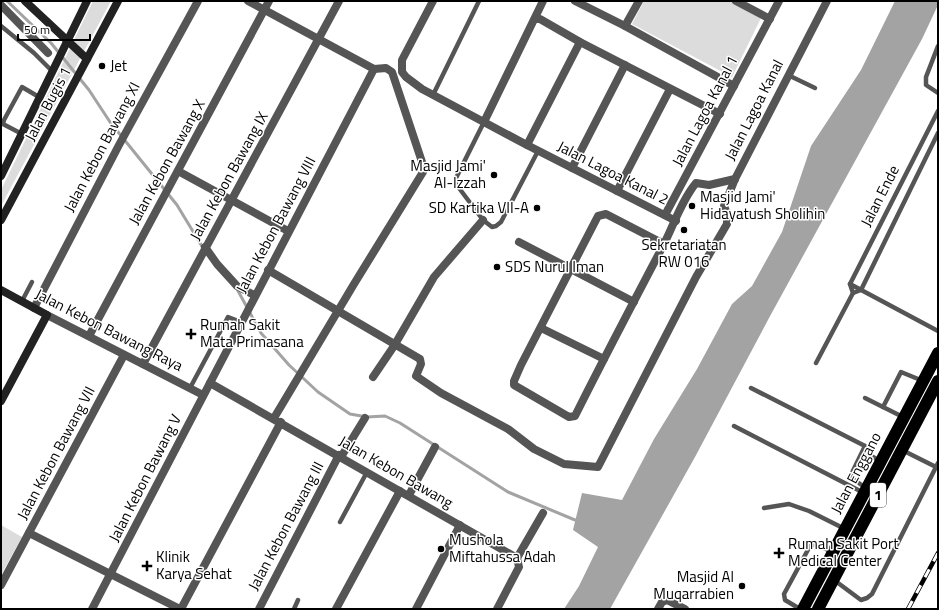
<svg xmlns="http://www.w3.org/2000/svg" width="939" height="610" font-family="'Titillium Web',sans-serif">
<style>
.green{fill:#dcdcdc}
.water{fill:#a3a3a3}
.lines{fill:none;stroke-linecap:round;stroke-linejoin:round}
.stream{stroke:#a3a3a3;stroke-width:3}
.lane{stroke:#555;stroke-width:4.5}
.street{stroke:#555;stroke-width:8}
.secondary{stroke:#222;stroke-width:8}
.highway{stroke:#000;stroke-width:12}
.rail-casing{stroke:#000;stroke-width:4.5}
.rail{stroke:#fff;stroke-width:3;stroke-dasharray:9;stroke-linecap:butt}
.poi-dot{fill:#000;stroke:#fff;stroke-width:1.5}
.labels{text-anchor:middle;stroke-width:3;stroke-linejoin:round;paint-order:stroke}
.shield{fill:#fff;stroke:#4c4c4c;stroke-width:1}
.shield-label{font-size:14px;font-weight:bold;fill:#000}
.poi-label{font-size:15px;fill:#000;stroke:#fff;text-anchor:start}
.street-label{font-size:15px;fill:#000;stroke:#fff}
</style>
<rect width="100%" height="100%" fill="#fff"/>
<g class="green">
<polygon points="93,1 111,1 1,206 1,190"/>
<polygon points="644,1 730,1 761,18 732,77 632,24"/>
<polygon points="1,525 22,537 1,575"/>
</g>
<polygon class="water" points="895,1 938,1 938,5 922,39 769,318 695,457 610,609 564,609 579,586 598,547 573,530 582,493 622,500 654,439 697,369 732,304 752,286 782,232 811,146 861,70"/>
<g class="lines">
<g class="stream">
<polyline points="7,1 51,43 89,90 110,122 177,205 203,248"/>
<polyline points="237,289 261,333 289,365 318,392 350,414 367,417 385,416 400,423 508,492 575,520"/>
</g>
<g class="lane">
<polyline points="1,26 34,53 52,71"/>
<polyline points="938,46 926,77 926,85 938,93"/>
<polyline points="788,75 815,88"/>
<polyline points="433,95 479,1"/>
<polyline points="484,122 456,178 456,184 483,220 492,227 496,226 501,222 538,151"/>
<polyline points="22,134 3,124 4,120 22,87 39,97"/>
<polyline points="850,284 938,331"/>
<polyline points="853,293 850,284 938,111"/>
<polyline points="22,301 32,282"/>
<polyline points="816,363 853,293 861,290 938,133"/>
<polyline points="190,388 228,317 241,322"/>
<polyline points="751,388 865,446 868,448 866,453 880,461"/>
<polyline points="865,398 903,417"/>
<polyline points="883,407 901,372 923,381"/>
<polyline points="734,426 864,493"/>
<polyline points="865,446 850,477 866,488"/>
<polyline points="902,450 936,467"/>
<polyline points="764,508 789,504 809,511 845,529"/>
<polyline points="340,522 367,472"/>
<polyline points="834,580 861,600 867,598 872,594 938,463"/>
<polyline points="294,609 298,600"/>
<polyline points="800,609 785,600 784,594 810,546 816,544 832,552"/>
</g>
<g class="street">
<polyline points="248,1 374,69"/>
<polyline points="433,1 402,60 402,72 406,77 422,89 527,145 676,221"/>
<polyline points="575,1 625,26 734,86"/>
<polyline points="736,1 770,19"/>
<polyline points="1,5 48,53"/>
<polyline points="535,19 540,19 580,42 720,114"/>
<polyline points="625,26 639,1"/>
<polyline points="484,122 543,1"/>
<polyline points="527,145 580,42"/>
<polyline points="572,168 625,65"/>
<polyline points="178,171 288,231"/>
<polyline points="617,191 670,89"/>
<polyline points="665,215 779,1"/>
<polyline points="519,242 634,302"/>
<path d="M664 244 606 214 598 216 521 365 514 381V385L569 417 575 416C604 358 634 301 664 244 674 224 682 200 696 183L709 185 735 179"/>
<polyline points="205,247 217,264 237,286 254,295"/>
<polyline points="268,270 420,359 421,364 416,376 441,393 508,429 534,449 564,464 598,467 696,277 727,224 727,214 724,206 735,179 827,1"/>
<polyline points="34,308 119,145 198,1"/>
<polyline points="47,315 203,395"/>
<polyline points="541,328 604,359"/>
<polyline points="89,336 269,1"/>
<polyline points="143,364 339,1"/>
<polyline points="373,377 394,346 434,277 483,220"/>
<polyline points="210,383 517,558 519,567 497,609"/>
<polyline points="274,418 354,284 423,172 424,168 392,72 386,68 374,69"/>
<polyline points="341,457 365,418"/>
<polyline points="409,495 435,447"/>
<polyline points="29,533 180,609"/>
<polyline points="517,558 543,513"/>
<polyline points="1,585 124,355"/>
<polyline points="92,609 374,69"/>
<polyline points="181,609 281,422"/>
<polyline points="259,609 339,455"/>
<polyline points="336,609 400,491"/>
<polyline points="416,609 460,525"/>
<polyline points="658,609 662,602 667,600 685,609"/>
</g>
<g class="secondary">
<polyline points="25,1 87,59"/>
<polyline points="1,176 87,1"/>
<polyline points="1,220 118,1"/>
<polyline points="1,290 47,315 1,401"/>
</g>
<g class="highway">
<polyline points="803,609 938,353"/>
<polyline points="818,609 938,381"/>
</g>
<g class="rail-casing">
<polyline id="rail" points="908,609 938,553"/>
</g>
<use href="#rail" class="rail"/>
</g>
<g class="poi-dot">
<circle cx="102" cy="66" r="4"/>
<circle cx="494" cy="175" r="4"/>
<circle cx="692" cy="206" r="4"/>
<circle cx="537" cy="208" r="4"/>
<circle cx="684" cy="230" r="4"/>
<circle cx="497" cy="267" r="4"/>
<path d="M189 328h4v4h4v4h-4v4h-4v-4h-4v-4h4z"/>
<circle cx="441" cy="549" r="4"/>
<path d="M777 547h4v4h4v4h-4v4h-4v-4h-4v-4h4z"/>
<path d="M145 560h4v4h4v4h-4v4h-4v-4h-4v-4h4z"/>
<circle cx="742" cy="586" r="4"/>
</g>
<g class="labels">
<rect class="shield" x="870" y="483" width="16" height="24" rx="3"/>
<g class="shield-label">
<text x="878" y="500">1</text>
</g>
<g class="poi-label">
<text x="110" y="71">Jet</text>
<text x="486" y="171" text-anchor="end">Masjid Jami'<tspan x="486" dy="17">Al-Izzah</tspan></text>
<text x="700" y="202">Masjid Jami'<tspan x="700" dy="17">Hidayatush Sholihin</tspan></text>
<text x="529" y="213" text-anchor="end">SD Kartika VII-A</text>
<text x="684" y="250" text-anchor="middle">Sekretariatan<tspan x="684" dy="17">RW 016</tspan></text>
<text x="505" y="272">SDS Nurul Iman</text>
<text x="200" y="330">Rumah Sakit<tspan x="200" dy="17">Mata Primasana</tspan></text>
<text x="449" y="545">Mushola<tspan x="449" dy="17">Miftahussa Adah</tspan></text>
<text x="788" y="549">Rumah Sakit Port<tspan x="788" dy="17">Medical Center</tspan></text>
<text x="156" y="562">Klinik<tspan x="156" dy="17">Karya Sehat</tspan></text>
<text x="734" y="582" text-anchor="end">Masjid Al<tspan x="734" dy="17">Muqarrabien</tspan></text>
</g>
<g class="street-label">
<text transform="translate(48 104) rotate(-62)" y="5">Jalan Bugis 1</text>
<text transform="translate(754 110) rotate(-63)" y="5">Jalan Lagoa Kanal</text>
<text transform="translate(705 111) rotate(-62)" y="5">Jalan Lagoa Kanal 1</text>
<text transform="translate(102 147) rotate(-62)" y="5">Jalan Kebon Bawang XI</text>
<text transform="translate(167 162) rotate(-61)" y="5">Jalan Kebon Bawang X</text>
<text transform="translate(613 173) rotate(27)" y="5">Jalan Lagoa Kanal 2</text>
<text transform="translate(229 176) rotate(-61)" y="5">Jalan Kebon Bawang IX</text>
<text transform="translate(880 196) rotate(-63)" y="5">Jalan Ende</text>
<text transform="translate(276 225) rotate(-62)" y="5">Jalan Kebon Bawang VIII</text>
<text transform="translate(109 330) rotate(27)" y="5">Jalan Kebon Bawang Raya</text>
<text transform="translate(56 453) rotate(-62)" y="5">Jalan Kebon Bawang VII</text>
<text transform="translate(396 472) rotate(30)" y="5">Jalan Kebon Bawang</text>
<text transform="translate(856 473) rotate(-62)" y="5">Jalan Enggano</text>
<text transform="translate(145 478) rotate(-63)" y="5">Jalan Kebon Bawang V</text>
<text transform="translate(286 526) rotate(-62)" y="5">Jalan Kebon Bawang III</text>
</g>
</g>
<rect width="939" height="610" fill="none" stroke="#000000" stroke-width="4"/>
<path d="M18 34v6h72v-6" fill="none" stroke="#000000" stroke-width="2"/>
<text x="24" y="34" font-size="12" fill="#000000" stroke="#ffffff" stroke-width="3" paint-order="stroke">50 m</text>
</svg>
